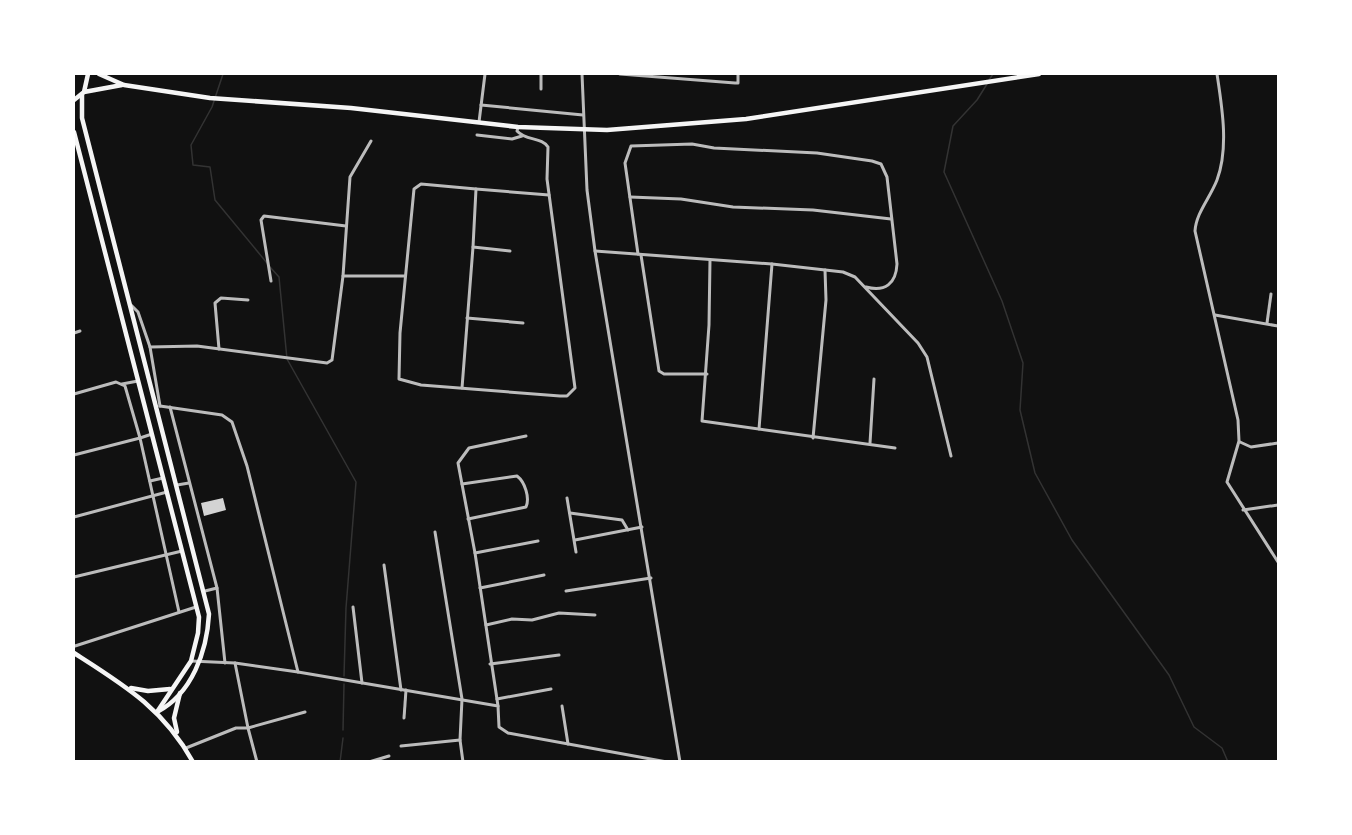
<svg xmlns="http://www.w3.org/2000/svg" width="1352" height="835" font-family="Overpass,sans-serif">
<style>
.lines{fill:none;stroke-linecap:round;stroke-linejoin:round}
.stream{stroke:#333;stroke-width:1.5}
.building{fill:#d3d3d3}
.minor{stroke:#bcbcbc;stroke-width:3}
.primary{stroke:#f5f5f5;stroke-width:4.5}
</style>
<rect width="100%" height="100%" fill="#111"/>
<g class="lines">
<g class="stream">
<polyline points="223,74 212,107 191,145 193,165 210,167 215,200 267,263"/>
<polyline points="989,80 993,74"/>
<polyline points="987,84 977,100 953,126 944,172 1002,301 1023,363 1020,410 1035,473 1072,540 1169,675 1194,727 1222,748 1228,762"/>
<polyline points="270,267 279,277 287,359 356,482 346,608 344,676"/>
<polyline points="343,730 344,684"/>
<polyline points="340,762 343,738"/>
</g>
</g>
<polygon class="building" points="223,498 226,510 204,516 201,503"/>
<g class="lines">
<g class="minor">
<polyline points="541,74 541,89"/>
<polyline points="582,74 587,190 595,251 680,762"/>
<polyline points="620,74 735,83 738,83 738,74"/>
<path d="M1217 74C1222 107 1229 148 1217 180 1210 198 1196 213 1195 231L1238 420 1239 441 1227 482 1278 562"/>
<polyline points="481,105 583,115"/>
<polyline points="479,122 485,74"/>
<polyline points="477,135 512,139 522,136"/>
<polyline points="476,189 549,195"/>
<polyline points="630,197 681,199 733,207 813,210 891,219"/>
<path d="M510 251 473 247 476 189 421 184 414 189 400 333 399 379 421 385 560 396H567L575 388 547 179 548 147C542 137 526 141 517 131L518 127"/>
<polyline points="595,251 772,264 843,272 855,277 918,343 927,357 951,456"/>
<path d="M638 254 625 163 631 146 692 144 714 148 817 153 872 161 881 164 887 177 897 264C896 284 885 292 866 287"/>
<polyline points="641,255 659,371 664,374 707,374"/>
<polyline points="710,260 709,325 702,421 895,448"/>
<polyline points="343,276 350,177 371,141"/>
<polyline points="271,281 261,220 264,216 346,226"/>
<polyline points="131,305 138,312 150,347"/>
<polyline points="1215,315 1278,326"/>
<polyline points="467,318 523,323"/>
<polyline points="1267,323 1271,294"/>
<polyline points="74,333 80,331"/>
<polyline points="219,349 215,303 221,298 248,300"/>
<polyline points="122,384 138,381"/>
<polyline points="462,388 473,247"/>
<polyline points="74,394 116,382 125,386 140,438 74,455"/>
<polyline points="160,406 150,347 197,346 327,363 332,360 343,276 405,276"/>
<polyline points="160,406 222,415 232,422 247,466 298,672"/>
<polyline points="170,407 217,588 225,663"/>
<polyline points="759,429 772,264"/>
<polyline points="152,434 140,438 179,612"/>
<polyline points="813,438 826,300 825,270"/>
<polyline points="1240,442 1251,447 1278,443"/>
<polyline points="870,443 874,379"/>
<polyline points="150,481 163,478"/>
<path d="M462 484 517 476C525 482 530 498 526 507L468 519"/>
<polyline points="177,485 189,483"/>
<polyline points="567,498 576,552"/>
<polyline points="1243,510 1278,505"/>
<polyline points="570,513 622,520 628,530"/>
<polyline points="74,517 167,492"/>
<polyline points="435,532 462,699 460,740 463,762"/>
<polyline points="575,540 642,527"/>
<polyline points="475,553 538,541"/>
<polyline points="384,565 401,690"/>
<polyline points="74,577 182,551"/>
<polyline points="480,588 544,575"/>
<polyline points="205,591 217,588"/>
<polyline points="566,591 651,578"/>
<polyline points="353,607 362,683"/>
<polyline points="486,625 512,619 532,620 559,613 595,615"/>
<polyline points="75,646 196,607"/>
<polyline points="191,661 235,663 298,672 498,706 499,727 508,733 667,762"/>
<polyline points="235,663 248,728 305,712"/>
<polyline points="490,664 559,655"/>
<polyline points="497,699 551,689"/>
<polyline points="498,706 475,553 458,463 469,448 526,436"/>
<polyline points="562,706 568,744"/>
<polyline points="404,718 406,690"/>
<polyline points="401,746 460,740"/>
<polyline points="186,748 236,728 248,728 257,762"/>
<polyline points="369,762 389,756"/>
</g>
<g class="primary">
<polyline points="99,74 124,85 210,98 351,108 518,127 607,130 746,119 1039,74"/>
<polyline points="84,92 122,85"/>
<path d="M82 95V118L209 614C207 651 192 694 157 712"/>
<polyline points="74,100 84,92 88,74"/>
<polyline points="74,132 199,617 198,633 191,661 157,712"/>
<path d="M74 653C124 685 163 708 193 762"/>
<polyline points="131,688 148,691 170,689"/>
<polyline points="177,732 174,718 180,693"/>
</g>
</g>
<rect width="1352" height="835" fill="none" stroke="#ffffff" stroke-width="150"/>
</svg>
